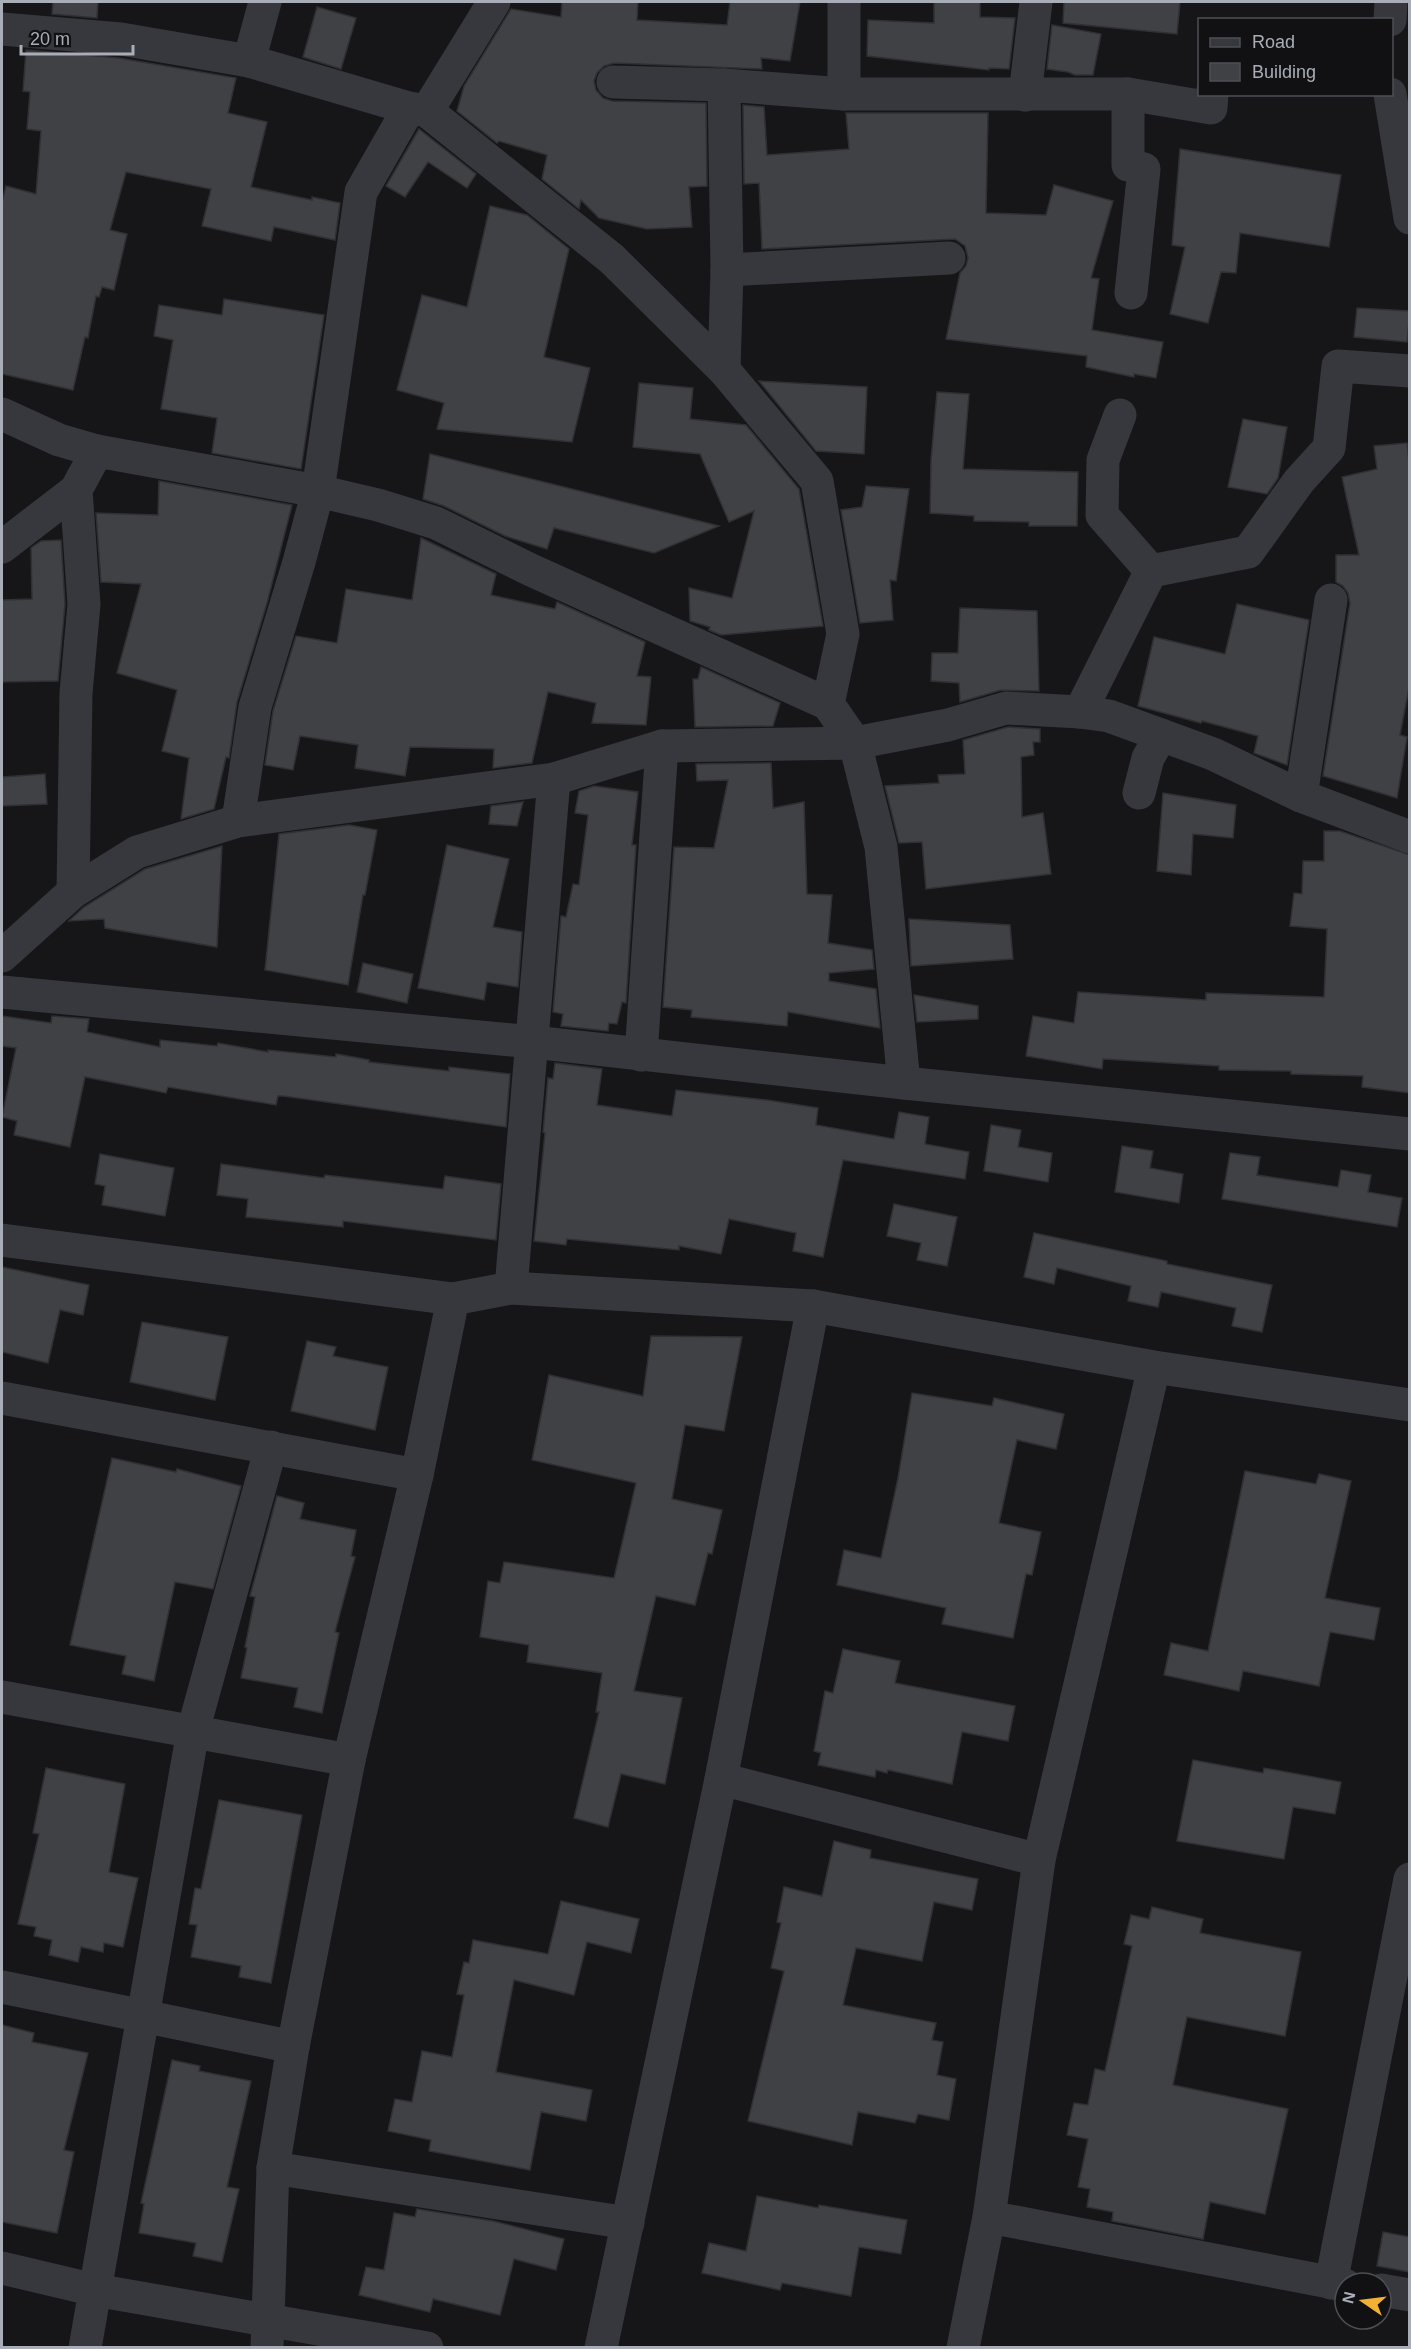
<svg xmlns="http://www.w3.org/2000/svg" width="1411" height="2349" font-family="Helvetica,sans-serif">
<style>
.building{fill:#404145;stroke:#303034;stroke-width:1.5}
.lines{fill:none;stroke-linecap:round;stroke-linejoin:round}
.street{stroke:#37383d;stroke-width:33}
</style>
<rect width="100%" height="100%" fill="#161618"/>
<g class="building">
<polygon points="53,2 98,2 97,18 52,14"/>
<polygon points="562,2 638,2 637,20 727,25 730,2 800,2 790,61 761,58 762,69 614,63 604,66 597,73 594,81 596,90 603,98 612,101 706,103 707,186 689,187 692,227 647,229 599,218 581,200 579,209 542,179 547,155 499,141 497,143 457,111 464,86 511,9 561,17"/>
<polygon points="934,2 980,2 980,17 1015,18 1009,69 989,68 989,70 867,56 868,20 934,23"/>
<polygon points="1064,2 1180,2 1177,34 1063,23"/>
<polygon points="317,7 356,18 341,69 303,57"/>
<polygon points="1052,25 1101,34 1093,75 1075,75 1068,72 1047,69"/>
<polygon points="26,50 119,58 236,78 228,113 267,122 251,187 312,200 312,197 340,203 335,240 274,227 271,241 202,226 211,189 126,172 110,230 127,234 114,290 102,287 99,297 96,296 88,338 85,337 73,390 2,374 2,202 6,186 36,194 41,131 27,129 30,92 23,91"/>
<polygon points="743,105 764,107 767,155 849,149 846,113 988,113 986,213 1046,215 1054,185 1113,201 1091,278 1099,279 1092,330 1163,342 1156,378 1134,374 1134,377 1086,367 1087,356 946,339 960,273 966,266 968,258 965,246 955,239 762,249 759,183 744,184"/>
<polygon points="419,129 476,174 467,188 428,162 405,197 386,186"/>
<polygon points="1180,149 1341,175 1329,247 1240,233 1236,273 1221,272 1208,323 1170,314 1185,247 1172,245"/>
<polygon points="490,206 527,215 569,249 544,357 590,368 572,442 437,429 444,403 397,390 422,295 467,307"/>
<polygon points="224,299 324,315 301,469 212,453 217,418 161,409 173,340 154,336 159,305 222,315"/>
<polygon points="1357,308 1410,311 1407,342 1354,337"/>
<polygon points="759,381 867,387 864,454 816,451"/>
<polygon points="639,383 693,388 690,419 746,425 799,489 823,626 721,635 709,630 710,627 690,621 689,588 732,598 754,511 729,522 700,454 633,447"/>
<polygon points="937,392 969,394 963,469 1078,472 1077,526 1029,526 1029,522 974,521 974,516 930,513 931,460"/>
<polygon points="1243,419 1287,427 1278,478 1267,494 1228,487"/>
<polygon points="1407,443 1410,471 1410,682 1400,735 1407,737 1397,798 1323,776 1350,603 1348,593 1343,586 1336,582 1336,555 1359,555 1342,477 1377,469 1374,446"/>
<polygon points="430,454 552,484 719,526 654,553 554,528 547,549 505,536 444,506 423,499"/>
<polygon points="159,481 292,505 267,603 237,702 229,758 226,757 214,809 181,819 189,758 162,751 177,690 117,673 141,584 101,582 96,513 158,515"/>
<polygon points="866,486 909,489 896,581 890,580 893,620 860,623 841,510 862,507"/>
<polygon points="421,538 496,574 491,595 555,609 557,602 645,642 637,676 651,677 646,725 592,723 596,703 548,692 532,763 493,768 494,749 410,747 405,776 355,768 358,745 300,736 293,770 265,765 273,711 296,636 337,643 346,589 412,600"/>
<polygon points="61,540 65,604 58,681 2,682 2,600 32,599 31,548 41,541"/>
<polygon points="1237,604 1309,620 1287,765 1254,753 1258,736 1202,721 1201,723 1138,706 1154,637 1225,654"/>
<polygon points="960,608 1037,611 1039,691 1001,690 960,702 959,683 931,681 932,653 958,653"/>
<polygon points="701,667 780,703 773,726 695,727 693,679 698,679"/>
<polygon points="1008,727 1040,729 1040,742 1033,742 1034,755 1021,757 1022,817 1043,813 1051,874 926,889 922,842 899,843 885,786 939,783 938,775 965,774 963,740"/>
<polygon points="771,763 773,808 804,802 807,894 832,895 828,943 872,950 874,969 829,973 829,981 876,989 880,1028 788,1012 787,1026 691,1017 692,1010 663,1007 674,847 714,848 728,780 697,781 696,764"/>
<polygon points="45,774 47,804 2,806 2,777"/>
<polygon points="594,786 638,792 632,845 636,845 626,1003 622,1002 617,1024 609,1023 608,1031 561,1026 563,1014 553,1012 561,916 566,917 573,884 579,885 588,815 575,813 579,791"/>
<polygon points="1163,793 1236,805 1233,838 1193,834 1191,875 1157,871"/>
<polygon points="523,802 517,826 489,824 491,806"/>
<polygon points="349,825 377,830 365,895 363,895 348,985 265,970 279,834"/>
<polygon points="1324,831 1340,831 1410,855 1410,1093 1362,1087 1363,1076 1291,1074 1291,1071 1219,1070 1219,1066 1103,1059 1102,1069 1026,1056 1033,1016 1074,1023 1078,992 1206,1000 1206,993 1324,997 1327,929 1290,926 1294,893 1302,894 1303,861 1324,861"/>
<polygon points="447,845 509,859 493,927 522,932 518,987 487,982 484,1000 418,988"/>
<polygon points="222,846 217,947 105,928 104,919 69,921 84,907 145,869"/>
<polygon points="909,919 1010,925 1013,959 911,966"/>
<polygon points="363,963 413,974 407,1003 357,992"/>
<polygon points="914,995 978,1006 978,1019 917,1022"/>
<polygon points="2,1016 51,1023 52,1016 89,1019 87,1032 160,1047 160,1040 217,1046 218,1043 268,1052 268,1050 336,1057 336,1054 369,1060 369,1062 449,1071 449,1067 510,1074 506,1127 283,1096 278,1096 276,1105 168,1087 166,1093 85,1077 70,1147 14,1135 17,1121 2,1117 16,1048 2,1046"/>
<polygon points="555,1063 602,1069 597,1105 672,1116 676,1090 767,1100 818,1108 816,1125 894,1139 899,1112 929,1117 925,1144 969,1152 965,1179 843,1160 823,1257 793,1251 796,1233 729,1219 721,1254 679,1246 679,1250 567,1239 566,1245 534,1241 545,1133 543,1132 548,1078 553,1079"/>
<polygon points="991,1125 1021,1130 1018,1147 1052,1153 1048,1182 984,1171"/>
<polygon points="1122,1146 1153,1151 1150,1168 1183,1174 1179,1203 1115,1192"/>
<polygon points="1230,1153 1260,1157 1257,1175 1338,1187 1341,1170 1371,1175 1368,1192 1402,1198 1397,1227 1222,1199"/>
<polygon points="100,1154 174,1168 165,1216 102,1205 105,1186 95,1184"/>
<polygon points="221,1164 324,1178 325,1175 443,1189 445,1176 501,1184 496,1240 343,1221 343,1227 246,1217 248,1199 217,1195"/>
<polygon points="894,1204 957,1217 947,1266 917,1260 921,1243 887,1236"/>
<polygon points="1034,1233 1167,1261 1167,1264 1272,1285 1262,1332 1232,1326 1236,1308 1161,1292 1158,1307 1128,1301 1131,1286 1057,1268 1054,1284 1024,1277"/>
<polygon points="2,1267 89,1285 83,1315 60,1310 48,1363 2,1352"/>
<polygon points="142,1322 228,1337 215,1400 130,1382"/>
<polygon points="651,1336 742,1337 724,1431 685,1425 672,1499 722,1510 712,1554 708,1553 695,1605 656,1596 634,1691 682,1698 665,1784 621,1774 608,1827 574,1818 599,1712 596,1712 602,1673 527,1662 529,1645 480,1637 488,1581 500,1583 504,1562 614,1578 636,1483 532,1460 549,1375 643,1396"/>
<polygon points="307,1341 336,1347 333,1356 388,1367 375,1430 291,1411"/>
<polygon points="912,1393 992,1406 994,1398 1064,1414 1056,1449 1017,1440 999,1523 1041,1532 1032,1575 1026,1574 1013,1638 942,1624 946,1608 837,1585 844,1550 881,1558 898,1478"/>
<polygon points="112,1458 176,1472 177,1469 241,1486 213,1589 175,1582 154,1681 122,1674 126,1656 70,1645"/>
<polygon points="1245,1471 1316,1484 1319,1474 1351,1481 1325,1598 1380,1608 1374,1640 1330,1632 1319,1686 1243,1671 1239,1691 1164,1675 1171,1643 1208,1651"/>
<polygon points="277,1496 304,1503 300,1519 356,1530 351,1556 355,1557 335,1632 339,1633 322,1713 294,1707 298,1688 241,1678 247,1648 245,1647 255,1597 250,1596"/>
<polygon points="843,1649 900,1661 895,1683 1015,1706 1008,1741 962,1732 952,1784 888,1770 887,1773 876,1770 875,1777 818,1765 821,1753 814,1751 825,1691 833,1693"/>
<polygon points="1193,1760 1263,1773 1264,1768 1341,1782 1335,1814 1293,1807 1284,1859 1177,1841"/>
<polygon points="46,1768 125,1784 109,1872 138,1878 123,1947 104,1943 103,1952 81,1947 78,1962 49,1955 52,1940 34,1936 36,1927 18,1924 39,1834 33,1833"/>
<polygon points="219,1800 302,1815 271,1983 239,1977 241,1966 191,1957 197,1925 189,1924 195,1888 201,1889"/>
<polygon points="834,1841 871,1850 870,1858 978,1879 972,1910 934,1902 922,1961 856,1948 843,2005 936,2023 932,2040 943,2042 937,2075 956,2079 949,2120 918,2114 915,2123 858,2112 852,2145 748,2121 784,1971 771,1968 781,1923 777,1922 784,1887 822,1896"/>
<polygon points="561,1901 639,1919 631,1953 587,1942 574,1995 514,1980 496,2072 592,2090 586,2121 541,2112 530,2170 429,2151 431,2140 388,2131 395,2099 412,2102 422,2051 452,2057 464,1995 457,1994 464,1962 469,1963 473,1940 548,1954"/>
<polygon points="1152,1907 1203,1919 1200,1933 1301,1952 1285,2036 1187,2017 1173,2085 1288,2109 1265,2214 1210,2202 1203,2239 1112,2221 1113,2212 1087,2207 1090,2189 1078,2187 1088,2139 1067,2135 1074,2103 1088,2105 1095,2069 1105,2071 1132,1946 1124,1944 1131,1915 1149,1919"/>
<polygon points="2,2025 34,2033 32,2042 88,2053 64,2150 74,2152 57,2233 2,2222"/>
<polygon points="172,2060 200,2066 199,2071 251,2081 227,2187 239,2189 222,2262 193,2256 196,2243 139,2233 144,2204 141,2203"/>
<polygon points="757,2196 818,2208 819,2205 907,2220 901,2254 859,2247 851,2296 782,2283 780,2290 702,2273 709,2243 746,2251"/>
<polygon points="417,2209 493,2221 564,2239 556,2270 514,2259 500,2315 433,2299 430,2312 359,2295 366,2267 384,2270 394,2213 415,2217"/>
<polygon points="1383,2232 1410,2237 1410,2272 1377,2266"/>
</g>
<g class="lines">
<g class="street">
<polyline points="1390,20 1391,2"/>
<polyline points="2,29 121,39 249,61 409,108 427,111 612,259 724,370 817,481 843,634 828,704 855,743 881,847 904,1083"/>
<polyline points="249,61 265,2"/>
<polyline points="613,82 724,85"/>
<polyline points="844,94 844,2"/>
<polyline points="1128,94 1128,165 1144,169 1131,293"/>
<polyline points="1390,94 1410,218"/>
<polyline points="1025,95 1036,2"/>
<polyline points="427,111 494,2"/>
<polyline points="727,270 949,258"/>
<polyline points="724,370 727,270 724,85 844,94 1128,94 1211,108 1212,94"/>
<polyline points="2,414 59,440 97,451 318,491 378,505 436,523 531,570 828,704"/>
<polyline points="2,547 76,490"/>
<polyline points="1151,571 1248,552 1299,481 1329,448 1338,366 1410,371"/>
<polyline points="1080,712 1151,571 1102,515 1103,460 1120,415"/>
<polyline points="1139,793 1148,758 1161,735"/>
<polyline points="1301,796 1331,600"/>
<polyline points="238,821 255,707 299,562 318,491 361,192 409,108"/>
<polyline points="73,892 76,693 84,604 76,490 97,451"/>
<polyline points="2,956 73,892 137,852 238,821 554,779 662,746 855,743 948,725 1006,708 1080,712 1109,716 1213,754 1301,796 1410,837"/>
<polyline points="2,992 533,1042 904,1083 1410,1134"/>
<polyline points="641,1055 662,746"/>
<polyline points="2,1240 453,1299 511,1288 813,1306 1154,1367 1410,1405"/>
<polyline points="511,1288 554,779"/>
<polyline points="2,1398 417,1475"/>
<polyline points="2,1697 349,1760"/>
<polyline points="721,1779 1039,1860"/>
<polyline points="2,1987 143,2016 193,1731 271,1447"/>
<polyline points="273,2168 628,2223"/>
<polyline points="989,2217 1345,2285"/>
<polyline points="2,2268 95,2290 427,2348"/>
<polyline points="1331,2283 1410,1879"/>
<polyline points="1381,2290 1410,2295"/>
<polyline points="85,2348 143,2016 293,2047"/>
<polyline points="267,2348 273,2168 293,2047 349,1760 417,1475 453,1299"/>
<polyline points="601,2348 721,1779 813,1306"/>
<polyline points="963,2348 989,2217 1039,1860 1154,1367"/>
</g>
</g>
<rect width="1411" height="2349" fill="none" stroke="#a8adb8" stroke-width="6"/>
<rect x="1198" y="18" width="195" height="78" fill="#111113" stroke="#4d4f55" stroke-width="1.5"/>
<rect x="1210" y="38" width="30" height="9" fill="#37383d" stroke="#4d4f55" stroke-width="1.5"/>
<text x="1252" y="48" font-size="18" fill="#a8adb8">Road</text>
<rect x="1210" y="63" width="30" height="18" fill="#404145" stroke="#4d4f55" stroke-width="1.5"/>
<text x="1252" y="78" font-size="18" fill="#a8adb8">Building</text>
<g transform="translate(1363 2301) rotate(284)"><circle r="28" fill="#111113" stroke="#4d4f55" stroke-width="1.5"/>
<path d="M0-4.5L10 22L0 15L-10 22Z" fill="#f2b134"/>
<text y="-9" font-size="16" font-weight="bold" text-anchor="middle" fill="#a8adb8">N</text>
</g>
<path d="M21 45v9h112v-9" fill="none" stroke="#a8adb8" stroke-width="3"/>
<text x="30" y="45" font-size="18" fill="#a8adb8" stroke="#111113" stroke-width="4.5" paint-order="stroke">20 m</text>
</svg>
